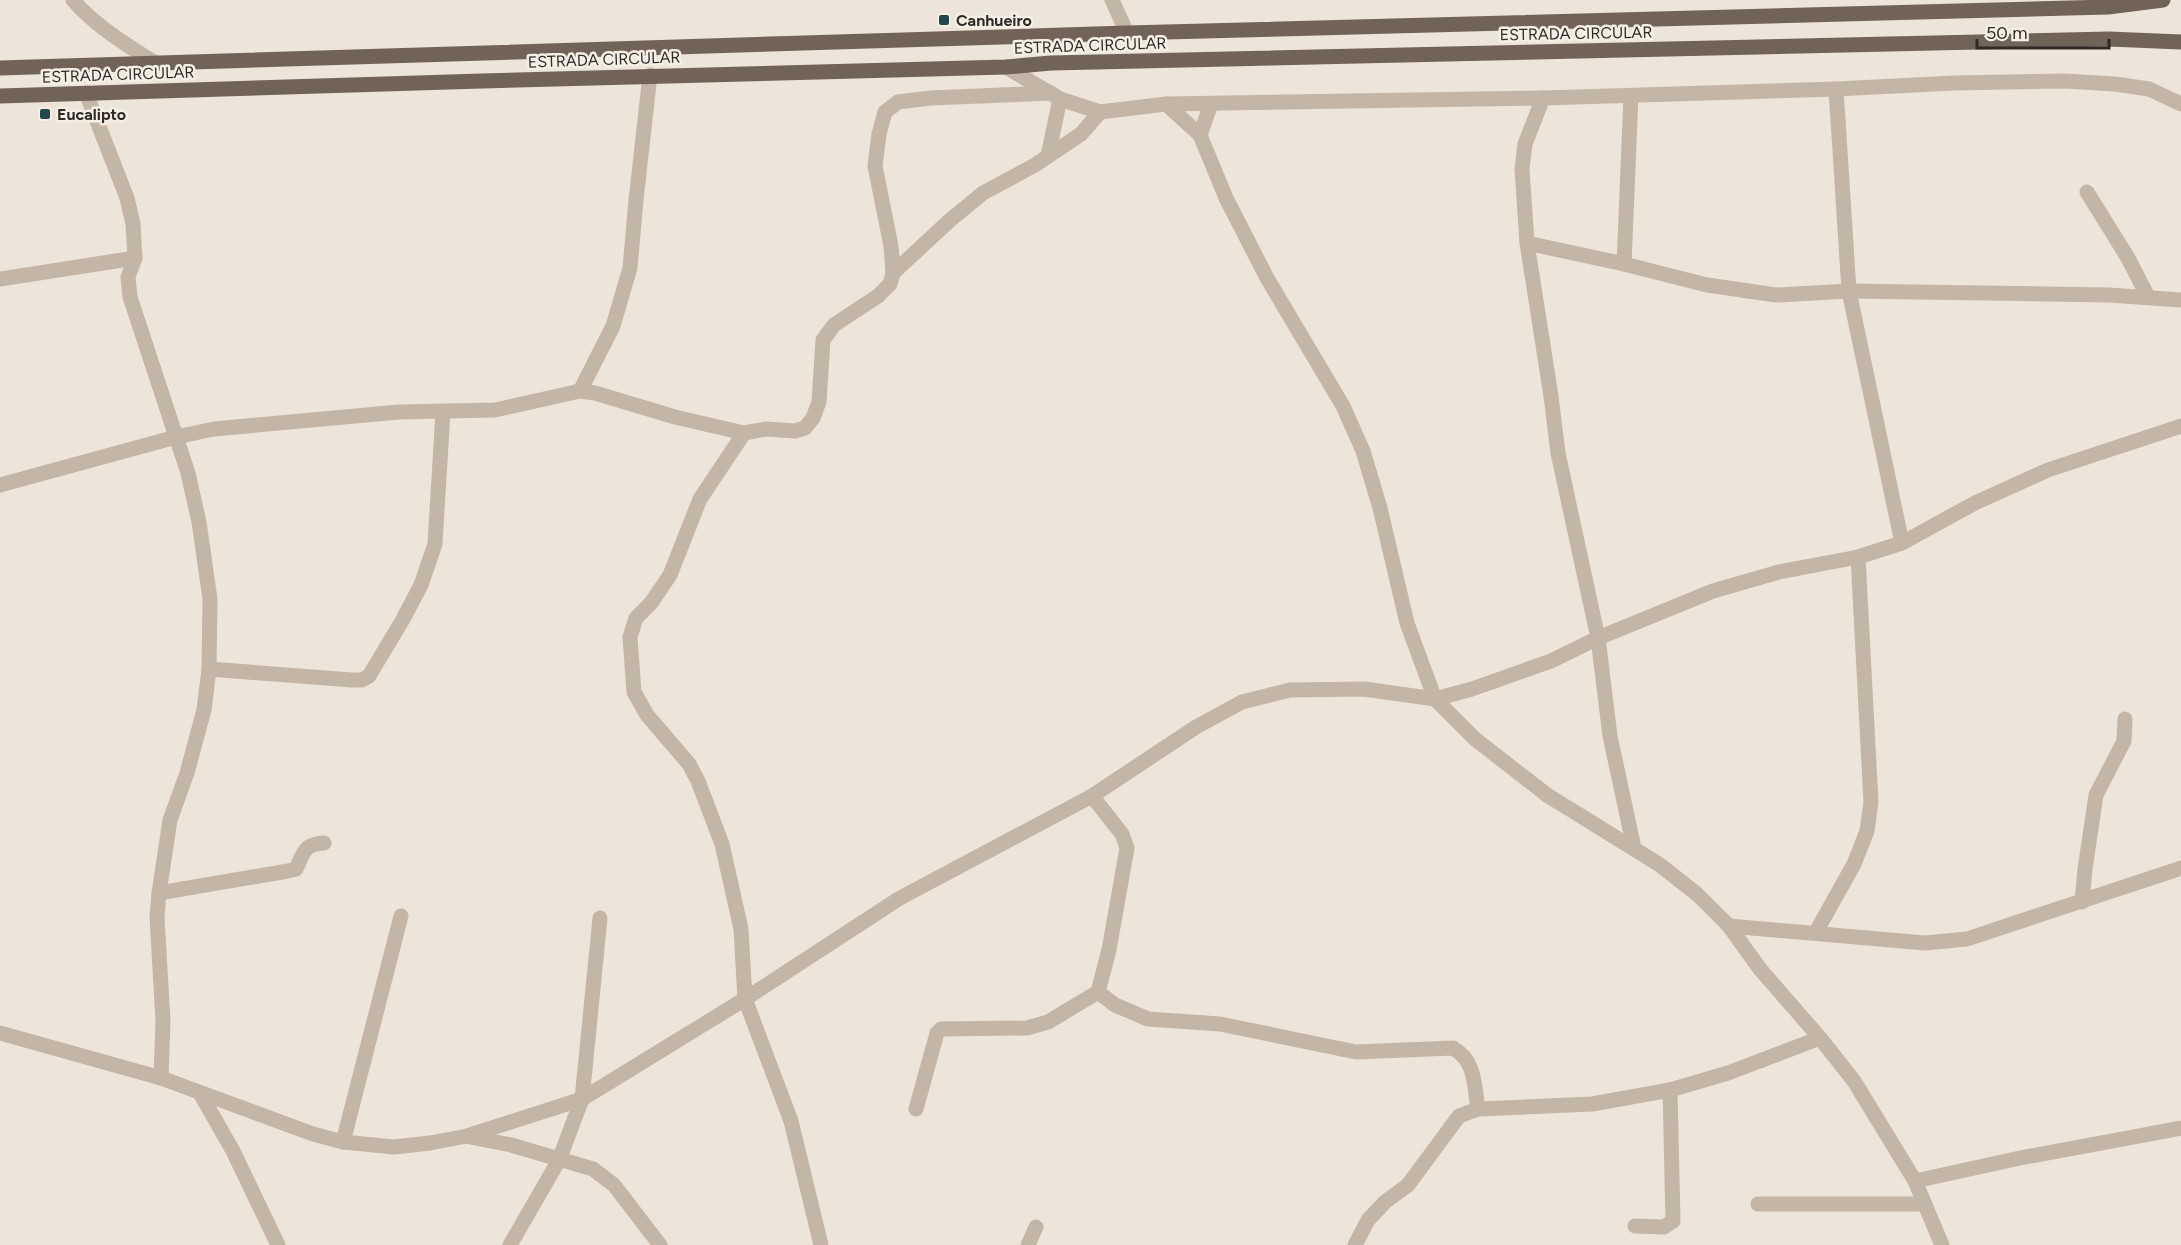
<svg xmlns="http://www.w3.org/2000/svg" width="2181" height="1245" font-family="Figtree,sans-serif">
<style>
.lines{fill:none;stroke-linecap:round;stroke-linejoin:round}
.minor{stroke:#c4b6a7;stroke-width:15}
.tertiary{stroke:#c4b6a7;stroke-width:15}
.primary{stroke:#726359;stroke-width:15}
.poi-dot{fill:#22484d;stroke:#f6efe5;stroke-width:2}
.labels{text-anchor:middle;stroke-width:5;stroke-linejoin:round;paint-order:stroke}
.poi-label{font-size:16px;font-weight:bold;fill:#312b27;stroke:#f6efe5;text-anchor:start}
.street-label{font-size:16px;fill:#312b27;stroke:#f6efe5}
</style>
<rect width="100%" height="100%" fill="#ede5d9"/>
<g class="lines">
<g class="minor">
<path d="M73 0C95 26 127 45 155 63"/>
<polyline points="1006,67 1060,99 1100,112 1166,104 1543,98 1836,89 1954,83 2064,81 2115,84 2149,89 2181,104"/>
<polyline points="1836,89 1849,291 1902,543"/>
<polyline points="86,93 127,198 133,224 135,258 128,277 130,297 188,473 199,522 210,599 209,669 204,710 187,773 170,820 159,893 157,917 163,1021 161,1078"/>
<polyline points="1543,98 1525,144 1522,169 1527,243 1551,396 1558,453 1598,638 1610,736 1634,848"/>
<polyline points="1166,104 1200,135 1226,198 1267,278 1343,406 1363,451 1380,508 1407,623 1435,699 1475,739 1547,795 1660,865 1698,895 1729,926 1760,969 1820,1038 1854,1081 1915,1181 1942,1245"/>
<polyline points="1200,135 1211,104"/>
<polyline points="1048,156 1060,99"/>
<polyline points="2087,192 2128,258 2148,297"/>
<polyline points="1527,243 1624,264 1707,285 1776,295 1849,291 2109,295 2181,300"/>
<polyline points="1624,264 1631,96"/>
<polyline points="893,273 949,221 983,193 1035,165 1081,134 1100,112"/>
<polyline points="0,279 135,258"/>
<polyline points="580,391 613,326 630,268 636,200 650,75"/>
<polyline points="744,433 700,499 670,575 651,603 636,618 630,637 634,692 647,715 689,764 698,781 722,844 741,929 745,999 791,1121 821,1245"/>
<polyline points="0,485 176,437 214,429 399,412 495,410 580,391 595,393 675,417 744,433 766,429 795,431 805,428 813,418 819,402 823,340 834,325 878,296 890,284 893,273 891,246 875,166 879,134 885,112 898,102 931,98 1051,93"/>
<polyline points="209,669 352,680 362,680 369,676 402,621 421,585 435,544 443,412"/>
<path d="M159 893 288 871 296 869C304 852 304 844 324 843"/>
<polyline points="2082,902 2085,869 2096,795 2124,741 2125,719"/>
<polyline points="1729,926 1925,943 1967,939 2181,868"/>
<polyline points="1816,932 1854,864 1867,831 1871,802 1858,557"/>
<path d="M1098 992 1115 1005 1148 1019 1220 1024 1356 1052 1453 1048C1476 1061 1474 1085 1478 1109"/>
<polyline points="0,1033 161,1078 313,1134 343,1142 394,1147 430,1143 467,1136 582,1099 745,999 900,898 1092,796 1196,727 1242,702 1290,690 1364,689 1435,699 1472,689 1551,661 1598,638 1713,591 1779,572 1858,557 1902,543 1975,503 2048,470 2181,426"/>
<polyline points="200,1093 233,1151 278,1245"/>
<polyline points="916,1109 937,1033 941,1029 1027,1028 1048,1022 1098,992 1109,950 1127,848 1122,834 1092,796"/>
<polyline points="470,1137 511,1145 593,1169 614,1185 660,1245"/>
<polyline points="343,1142 401,916"/>
<polyline points="1915,1181 2020,1158 2181,1128"/>
<polyline points="1758,1204 1925,1204"/>
<polyline points="1635,1226 1664,1227 1673,1221 1670,1090"/>
<polyline points="510,1245 559,1160 582,1099 600,918"/>
<polyline points="1028,1245 1036,1227"/>
<polyline points="1355,1245 1368,1220 1385,1202 1408,1185 1459,1116 1478,1109 1592,1104 1670,1090 1728,1073 1820,1038"/>
</g>
<polyline class="tertiary" points="1112,0 1127,33"/>
<g class="primary">
<polyline points="0,68 1127,33 2108,7 2163,0"/>
<path d="M0 96C335 86 671 74 1006 67L1051 63 2109 39 2181 42"/>
</g>
</g>
<g class="poi-dot">
<rect x="938" y="14" width="12" height="12" rx="3"/>
<rect x="39" y="108" width="12" height="12" rx="3"/>
</g>
<g class="labels">
<g class="poi-label">
<text x="956" y="26">Canhueiro</text>
<text x="57" y="120">Eucalipto</text>
</g>
<g class="street-label">
<text transform="translate(1576 33) rotate(-1)" y="6">ESTRADA CIRCULAR</text>
<text transform="translate(1090 45) rotate(-2)" y="6">ESTRADA CIRCULAR</text>
<text transform="translate(604 59) rotate(-2)" y="6">ESTRADA CIRCULAR</text>
<text transform="translate(118 74) rotate(-2)" y="6">ESTRADA CIRCULAR</text>
</g>
</g>
<path d="M1977 39v9h132v-9" fill="none" stroke="#312b27" stroke-width="3"/>
<text x="1986" y="39" font-size="18" fill="#312b27" stroke="#f6efe5" stroke-width="4.5" paint-order="stroke">50 m</text>
</svg>
